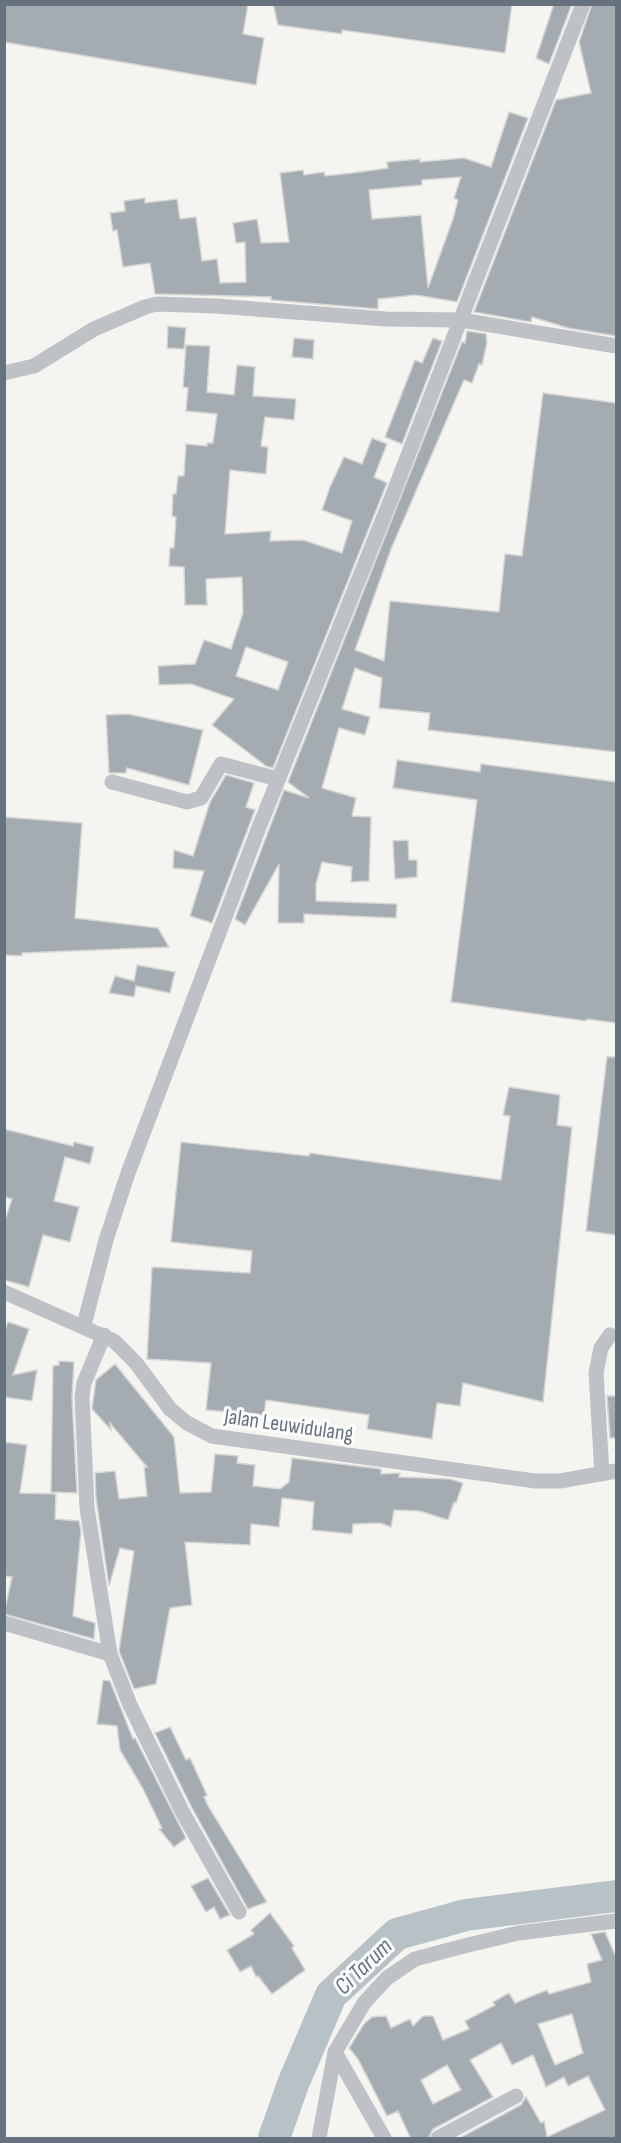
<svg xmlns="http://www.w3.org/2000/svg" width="621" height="2143" font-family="'Sofia Sans Condensed',sans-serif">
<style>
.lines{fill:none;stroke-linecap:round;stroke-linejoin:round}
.river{stroke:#b8c1c6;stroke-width:32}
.building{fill:#a5acb1;stroke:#d5d5d4;stroke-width:1.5;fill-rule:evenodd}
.minor{stroke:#bec1c5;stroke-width:15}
.labels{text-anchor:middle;stroke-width:6;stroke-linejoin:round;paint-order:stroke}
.street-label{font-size:22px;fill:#66737f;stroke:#fff}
.water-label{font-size:24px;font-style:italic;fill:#62737c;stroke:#fff}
</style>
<rect width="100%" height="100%" fill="#f4f4f1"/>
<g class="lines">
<polyline class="river" points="274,2138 293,2084 331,1995 397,1934 466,1915 616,1896"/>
</g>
<g class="building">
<polygon points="4,4 248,4 243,34 264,38 256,85 4,42"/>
<polygon points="273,4 512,4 505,53 342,30 342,34 278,25"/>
<polygon points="554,4 572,4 549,64 536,58"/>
<polygon points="592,4 616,4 616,336 568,328 532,317 531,322 474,312 556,100 591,93 579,42"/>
<path d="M509 112 528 118 457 302 416 295 378 299V309L271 300V297L155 294 150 263 123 267 117 230 113 231 110 213 125 211 124 201 145 198V203L177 199 180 219 196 217 202 261 217 259 220 283 246 282 245 242 236 243 233 223 257 219 261 243 289 242 280 173 303 170 304 175 324 172 325 176 352 173 388 168 387 162 420 159V162L464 158 491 167ZM461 177 454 198 458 200 453 219 428 288 421 215 372 219 369 190 422 185V180Z"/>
<polygon points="168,326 186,328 184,349 167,348"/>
<polygon points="467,331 486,334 487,343 482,365 479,364 472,383 464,380 391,549 355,650 384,661 390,601 499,612 505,554 522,556 543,393 616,403 616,752 428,730 430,713 379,708 382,678 355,668 342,709 370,717 365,735 339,728 322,788 356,798 352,816 371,817 369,881 351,882 352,867 322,862 316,884 316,901 397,904 396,918 304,914 304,923 278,923 279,864 245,925 235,919 284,790 309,798 288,782 462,342 465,343"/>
<polygon points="294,338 314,340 313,359 292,357"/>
<polygon points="433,338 442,341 402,444 385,437 415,360 422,363"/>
<path d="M186 345 210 346 207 392 234 395 237 365 255 367 253 396 296 399 294 420 265 417 261 446 268 447 266 474 230 470 225 534 271 531 270 541 303 540 342 553 352 521 322 510 330 487 344 457 362 464 372 438 387 444 374 477 387 483 273 768 266 766 212 725 234 699 191 684 159 685 158 666 195 664 204 640 231 649 243 613 242 577 206 579 207 605H185L184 567 169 566 170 548H174L176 517 172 516 173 494H176L178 476H184L186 444 207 446V443H213L217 414 186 411 188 388 183 387ZM246 647 288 662 278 690 236 676Z"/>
<polygon points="128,714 203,730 189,785 127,768 126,773 109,773 106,715"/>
<polygon points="397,760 480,772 481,764 616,782 616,1023 587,1019 586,1021 451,1002 477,800 393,788"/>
<polygon points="226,775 254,783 246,807 255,810 212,923 190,916 204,871 173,868 174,850 193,856 210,802"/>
<polygon points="4,817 82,823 75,918 158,928 169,947 22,953 22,956 4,955"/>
<polygon points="408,840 409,860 417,860 417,877 395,879 393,841"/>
<polygon points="137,965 175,972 170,993 136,986 134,997 109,993 115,976 134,981"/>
<polygon points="607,1057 616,1057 616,1235 586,1231"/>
<polygon points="509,1087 560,1095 557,1125 572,1127 543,1402 463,1383 460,1406 437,1403 432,1439 367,1429 369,1415 266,1400 264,1415 206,1410 211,1363 147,1359 152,1267 250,1273 252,1251 171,1242 181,1142 309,1156 310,1153 501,1180 510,1116 503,1115"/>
<polygon points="4,1129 73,1146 74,1142 94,1147 90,1164 65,1157 54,1201 79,1207 70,1242 43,1235 29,1287 4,1280 4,1223 12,1199 4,1197"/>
<polygon points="8,1322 29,1329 13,1375 37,1370 32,1401 4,1397 4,1332"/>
<polygon points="59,1361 74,1362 72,1397 77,1493 51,1492 53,1366 59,1365"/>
<polygon points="115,1364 174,1437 180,1493 211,1492 215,1454 238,1456 237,1463 255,1465 253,1486 280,1489 289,1482 292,1458 381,1469 381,1474 400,1473 399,1477 450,1479 463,1483 456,1503 454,1502 448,1520 420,1511 394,1510 391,1527 380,1523 353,1524 352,1534 312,1530 314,1502 282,1498 279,1527 251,1524 250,1545 185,1542 192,1605 170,1608 156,1684 134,1689 119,1651 134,1551 120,1548 109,1586 96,1498 95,1473 115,1471 119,1499 147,1496 144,1467 147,1467 110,1423 111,1430 92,1409 96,1380"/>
<polygon points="607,1396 616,1396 616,1438 610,1438"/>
<polygon points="4,1442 27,1445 20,1493 56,1494 55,1519 79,1521 81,1531 73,1616 95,1623 94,1639 4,1614 12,1577 4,1576"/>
<polygon points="103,1680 110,1681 133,1739 135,1738 186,1838 174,1847 159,1829 162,1828 142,1787 120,1750 117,1726 97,1724"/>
<polygon points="170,1727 186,1760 190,1758 207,1795 204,1797 208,1806 267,1902 248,1909 192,1808 155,1733"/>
<polygon points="208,1878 230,1915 220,1919 214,1907 206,1912 191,1886"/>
<polygon points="270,1913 294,1946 292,1948 305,1970 272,1994 258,1976 256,1977 251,1966 240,1972 227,1950 254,1934 251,1930"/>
<path d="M605 1932 616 1957V2139H458L521 2105 526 2097 541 2123 544 2121 547 2137 605 2110 588 2076 568 2086 564 2077 546 2087 533 2055 512 2065 501 2043 470 2060 493 2097 433 2129 428 2139H411L398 2111 387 2116 358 2059 349 2048 364 2024 372 2017 386 2016 391 2028 410 2019 413 2026 423 2016H433L443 2040 469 2029 465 2021 495 2005 493 2002 509 1993 515 2003 547 1990 549 1994 591 1982 587 1964 602 1960 591 1934ZM572 2014 583 2053 555 2065 538 2024ZM447 2065 461 2090 433 2104 421 2080Z"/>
</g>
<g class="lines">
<g class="minor">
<polyline points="4,373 34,366 94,329 145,307 157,304 216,306 386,319 461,320 616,346"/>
<polyline points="112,782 187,802 201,798 221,764 278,779"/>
<polyline points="4,1292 114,1341 136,1363 170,1409 187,1423 212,1436 535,1481 560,1481 616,1471"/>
<polyline points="84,1325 106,1240 128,1173 258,830 391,499 583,4"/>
<polyline points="104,1335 84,1383 82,1397 87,1508 110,1654 130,1705 183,1813 239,1912"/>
<polyline points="602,1474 596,1373 601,1348 610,1335"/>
<polyline points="4,1623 110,1654"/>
<polyline points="335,2052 384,2138"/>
<polyline points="319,2138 335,2052 364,2003 387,1978 415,1959 460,1947 518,1933 616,1921"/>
<polyline points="438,2138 516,2096"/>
</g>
</g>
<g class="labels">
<g class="street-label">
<text transform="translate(289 1424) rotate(8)" y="8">Jalan Leuwidulang</text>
</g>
<g class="water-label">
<text transform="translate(363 1966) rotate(-44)" y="8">Ci Tarum</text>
</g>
</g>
<rect width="621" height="2143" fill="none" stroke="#66737f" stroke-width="12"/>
</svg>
